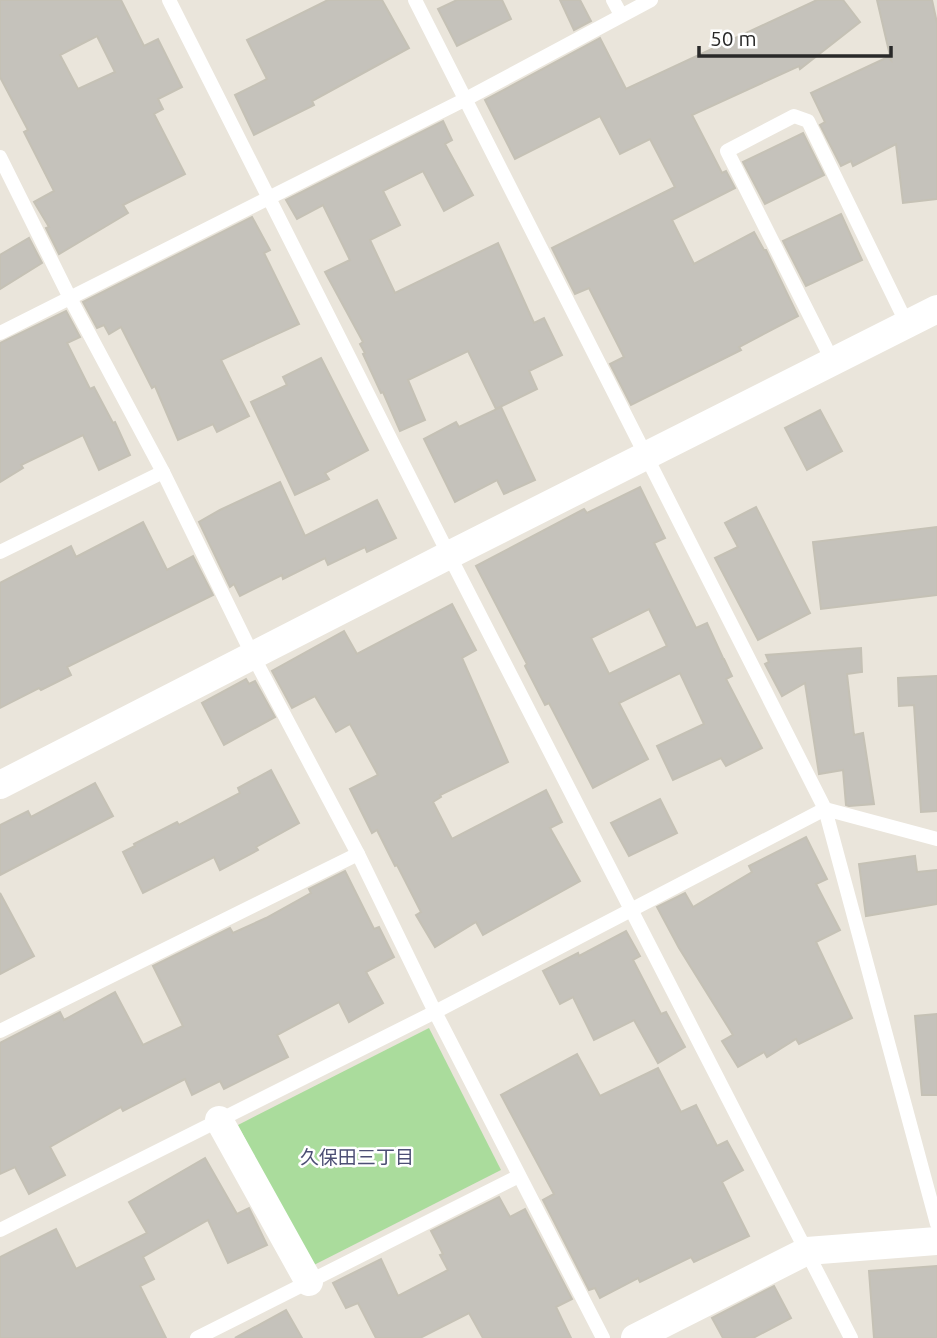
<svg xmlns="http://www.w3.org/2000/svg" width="937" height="1338" font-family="Ubuntu,'Noto Sans JP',sans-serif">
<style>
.green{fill:#aadc9c}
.building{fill:#c5c2bb;stroke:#c5c1b5;stroke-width:2;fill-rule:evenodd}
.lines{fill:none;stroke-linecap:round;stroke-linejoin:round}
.service{stroke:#fff;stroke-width:14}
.minor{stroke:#fff;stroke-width:28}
.labels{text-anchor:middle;stroke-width:5;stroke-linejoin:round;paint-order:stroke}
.neighbourhood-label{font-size:19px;fill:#4d4f75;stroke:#fff}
</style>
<rect width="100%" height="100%" fill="#eae5db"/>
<polygon class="green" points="429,1028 501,1170 310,1267 238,1125"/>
<g class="building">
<path d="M0 0H121L144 46 158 39 182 87 158 99 163 109 154 114 185 174 123 205 128 213 59 254 46 228 49 227 34 202 54 191 24 132 28 130 0 77ZM97 36 115 72 78 89 60 55Z"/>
<polygon points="328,0 382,0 409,48 312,101 314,105 254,135 235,95 267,79 247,40"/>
<polygon points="457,0 502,0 511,19 457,46 438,9"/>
<polygon points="560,0 580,0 591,21 574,30"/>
<polygon points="817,0 843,0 860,22 800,69 799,66 692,115 722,173 726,171 735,188 672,220 694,264 754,232 764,250 766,250 798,316 739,347 741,350 631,405 610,364 624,357 589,288 575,294 552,248 675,187 650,139 620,154 600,116 515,159 485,100 600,38 626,89"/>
<polygon points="877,0 932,0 937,23 937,199 903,203 896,144 853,166 851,161 841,166 820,125 825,122 811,93 888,57 891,60"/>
<polygon points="443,121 452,140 445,144 473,195 444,211 423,171 383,191 400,225 370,240 395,293 498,243 534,323 544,318 562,355 529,371 537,389 496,409 468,351 408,380 425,420 400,431 383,392 381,393 363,354 365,353 360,344 363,342 325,272 350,260 323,205 297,219 286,200"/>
<polygon points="803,133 824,175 765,204 743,162"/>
<polygon points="841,214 862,260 806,286 783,241"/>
<polygon points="252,217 270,250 264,253 299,324 221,360 249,416 217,432 213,424 178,440 155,386 152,388 121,327 109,334 104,325 97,328 83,302"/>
<polygon points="29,238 42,263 0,289 0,255"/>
<polygon points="66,311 80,337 67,343 90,389 94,387 113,423 115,422 130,455 99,470 83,435 21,465 23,468 0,482 0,343"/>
<polygon points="321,358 368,450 325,473 329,479 295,495 251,402 287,385 283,377"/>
<polygon points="501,407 535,480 504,494 497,480 455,502 424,439 456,422 459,427"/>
<polygon points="820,410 842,451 807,470 785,428"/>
<polygon points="280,482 305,536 377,500 396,538 367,552 365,547 328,565 325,558 283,579 282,575 240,596 234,584 230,587 199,522 220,510"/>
<path d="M640 487 665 538 654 543 696 628 707 623 723 658 721 659H724L732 676 726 679 762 748 726 766 721 758 673 780 657 746 704 724 680 673 619 703 648 759 593 788 549 703 545 705 525 666 527 664 476 566 584 509 587 513ZM649 609 667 646 609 674 591 638Z"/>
<polygon points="756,507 810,613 758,640 715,558 738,547 725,523"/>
<polygon points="143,522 167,570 193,556 213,595 67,667 71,675 41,690 39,688 0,708 0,583 71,546 76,557"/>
<polygon points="937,527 937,595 821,609 813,542"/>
<polygon points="452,604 476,650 462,658 508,762 440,795 441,797 433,802 452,839 546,790 562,822 550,828 580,881 483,935 476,922 435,947 416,915 421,912 397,865 395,866 377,830 372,833 350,789 378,775 350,724 336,732 315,696 292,708 272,671 344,631 357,654"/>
<polygon points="861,648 862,672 847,674 854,735 863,733 874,804 849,806 846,805 843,770 819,774 805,683 782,696 765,664 769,662 766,655"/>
<polygon points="937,676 937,811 921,812 914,705 899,706 898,678"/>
<polygon points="246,679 249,684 255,681 275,717 224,745 202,703"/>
<polygon points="271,770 299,823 256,847 258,850 220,870 214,857 143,893 123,852 135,846 134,844 177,822 179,825 240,793 238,788"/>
<polygon points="95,783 113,816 0,875 0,825 28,811 31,817"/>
<polygon points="660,799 677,833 629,856 611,823"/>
<polygon points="806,837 827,879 816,884 840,930 816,942 852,1018 799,1044 796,1039 767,1057 764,1052 738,1067 722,1041 733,1035 679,948 657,907 685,893 693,907 752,872 749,866"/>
<polygon points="915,856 917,872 937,870 937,904 866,916 859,864"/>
<polygon points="345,871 374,929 379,927 394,957 366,972 383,1003 349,1022 339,1002 277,1035 288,1057 224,1089 220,1081 192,1095 185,1079 123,1111 121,1107 50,1147 65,1175 29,1194 15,1167 0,1174 0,1043 60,1012 64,1020 115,992 143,1045 183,1026 153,966 230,928 233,933 266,918 311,893 309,889"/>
<polygon points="0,893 34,956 0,974"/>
<polygon points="626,931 640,956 633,960 661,1014 666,1012 685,1047 658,1063 634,1020 594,1040 573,997 560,1004 543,971 578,953 579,956"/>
<polygon points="937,1014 937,1095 922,1095 915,1016"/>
<polygon points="577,1054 600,1096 658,1068 681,1112 696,1105 717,1146 727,1141 743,1170 722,1182 749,1236 694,1262 691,1257 640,1282 638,1278 600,1298 595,1288 589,1290 543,1200 554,1194 501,1095"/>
<polygon points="205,1158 237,1214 249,1208 267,1245 228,1263 208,1220 143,1257 154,1279 140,1286 166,1338 0,1338 0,1257 56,1229 76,1269 147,1233 129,1202"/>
<polygon points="499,1197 510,1217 525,1209 572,1299 556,1307 571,1338 483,1338 469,1313 420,1338 376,1338 358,1303 346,1308 333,1283 381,1259 398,1296 448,1270 440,1255 443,1254 431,1231"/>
<polygon points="937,1266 937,1338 874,1338 869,1271"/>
<polygon points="774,1286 791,1318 753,1338 723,1338 712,1318"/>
<polygon points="286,1310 302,1338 235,1338"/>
</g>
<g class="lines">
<g class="service">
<polyline points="169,0 449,555 851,1338"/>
<polyline points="415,0 825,809 937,1224"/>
<polyline points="613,0 621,15"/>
<polyline points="0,157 70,298 163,472 253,656 358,854 435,1012 603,1338"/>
<polyline points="0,333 466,99 651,0"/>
<polyline points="833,362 727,151 794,116 808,121 907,324"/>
<polyline points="0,552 163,472"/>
<polyline points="0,1031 358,854"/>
<polyline points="0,1230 435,1012 825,809 937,839"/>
<polyline points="197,1338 519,1176"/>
</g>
<g class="minor">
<polyline points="0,785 449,555 937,309"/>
<polyline points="219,1120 309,1282"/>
<polyline points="635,1338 807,1251 937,1241"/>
</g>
</g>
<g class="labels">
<g class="neighbourhood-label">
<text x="357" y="1164">久保田三丁目</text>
</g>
</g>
<path d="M699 46v10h192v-10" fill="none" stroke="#292929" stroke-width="3.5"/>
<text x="710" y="46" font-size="21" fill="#292929" stroke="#ffffff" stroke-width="5" paint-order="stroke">50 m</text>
</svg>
